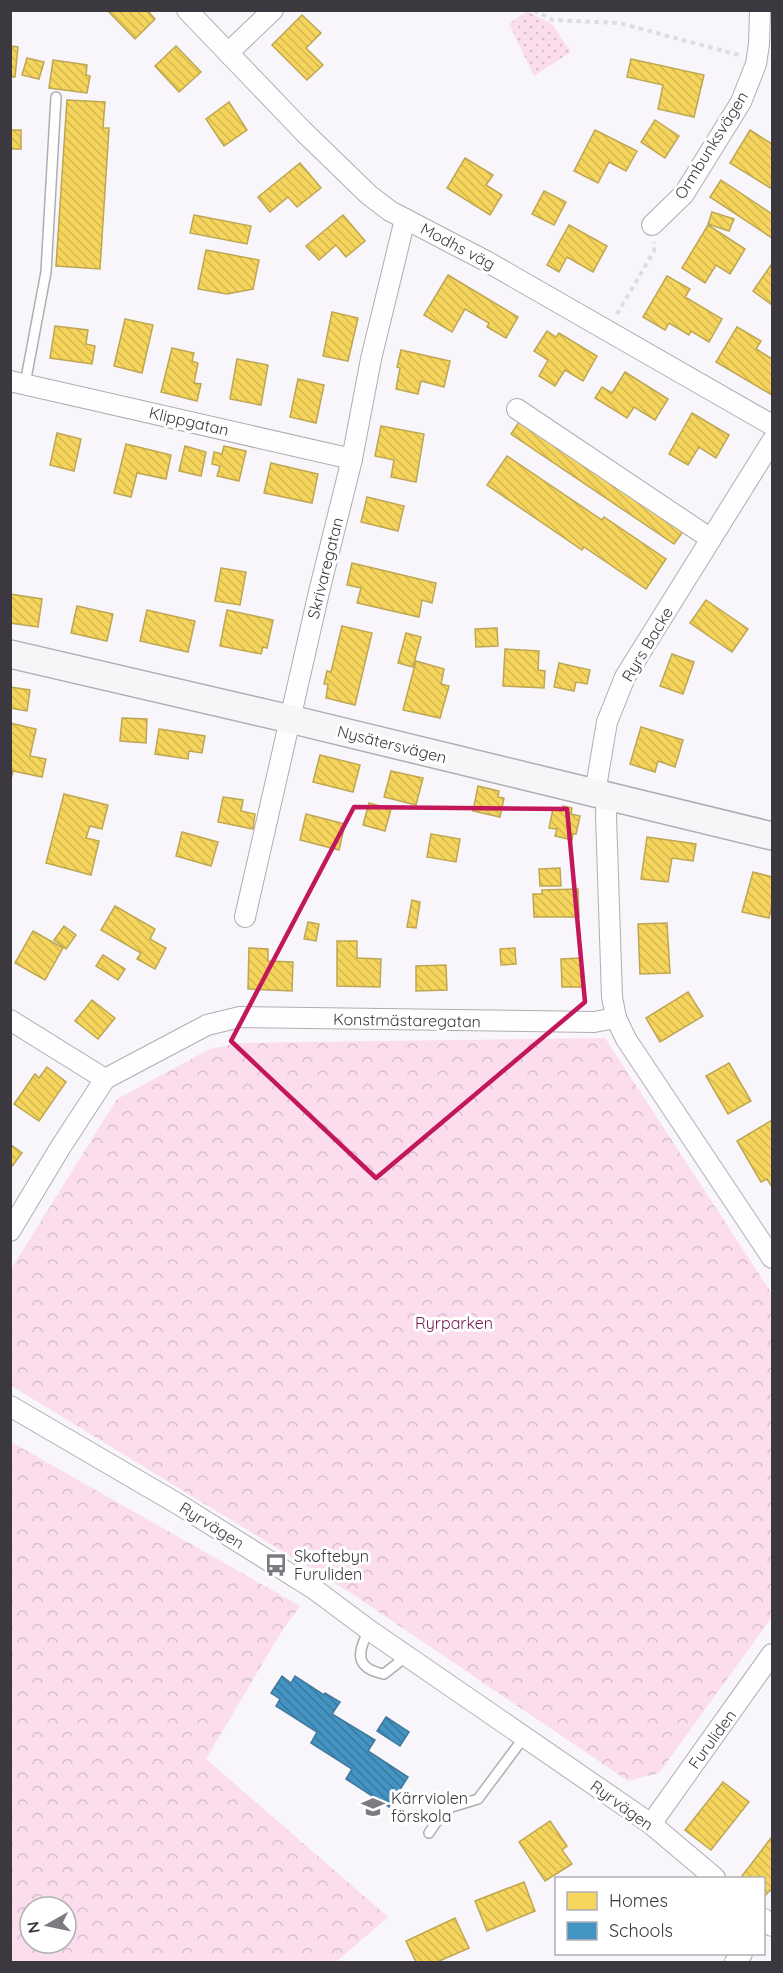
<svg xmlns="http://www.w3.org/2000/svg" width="783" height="1973" font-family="Quicksand,sans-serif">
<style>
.forest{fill:url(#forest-crowns);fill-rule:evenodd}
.park{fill:url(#park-dots)}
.homes{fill:url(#homes-back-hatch);stroke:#bea653;stroke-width:1.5}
.schools{fill:url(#schools-back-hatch);stroke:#41789b;stroke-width:1.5}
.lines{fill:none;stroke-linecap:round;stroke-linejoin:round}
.lane-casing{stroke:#afadb2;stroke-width:12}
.street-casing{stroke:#afadb2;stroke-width:22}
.secondary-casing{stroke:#afadb2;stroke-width:30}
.path{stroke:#dedcdf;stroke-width:4;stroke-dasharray:4.5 4.5;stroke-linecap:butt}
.lane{stroke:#fefefe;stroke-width:9}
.street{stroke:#fefefe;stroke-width:20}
.secondary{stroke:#f8f5f8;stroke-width:27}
.marked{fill:none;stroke:#c2185b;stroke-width:4.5;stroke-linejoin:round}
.labels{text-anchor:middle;stroke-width:6;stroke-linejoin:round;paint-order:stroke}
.street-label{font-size:16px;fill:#3b393f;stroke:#fff}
.park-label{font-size:16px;fill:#761a52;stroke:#fff}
.poi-label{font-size:16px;fill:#3b393f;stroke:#fff;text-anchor:start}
</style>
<defs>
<pattern id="forest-crowns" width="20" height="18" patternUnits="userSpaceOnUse" patternTransform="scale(1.5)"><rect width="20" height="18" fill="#fbdded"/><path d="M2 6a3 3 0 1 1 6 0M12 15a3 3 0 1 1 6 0" fill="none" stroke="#d8becc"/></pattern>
<pattern id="park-dots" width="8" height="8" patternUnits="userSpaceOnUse" patternTransform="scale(1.5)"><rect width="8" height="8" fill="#fbdded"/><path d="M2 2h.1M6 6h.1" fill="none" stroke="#d8becc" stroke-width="1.8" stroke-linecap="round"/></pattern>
<pattern id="homes-back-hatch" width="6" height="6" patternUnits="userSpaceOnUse" patternTransform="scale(1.5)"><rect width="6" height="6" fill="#f6d55c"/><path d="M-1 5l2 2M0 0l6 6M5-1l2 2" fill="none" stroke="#d4b851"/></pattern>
<pattern id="schools-back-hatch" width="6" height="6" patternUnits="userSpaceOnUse" patternTransform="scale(1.5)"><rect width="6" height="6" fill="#4393c3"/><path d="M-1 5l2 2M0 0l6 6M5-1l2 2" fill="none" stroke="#3979a0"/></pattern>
</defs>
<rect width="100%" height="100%" fill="#f8f6fb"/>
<g class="forest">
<polygon points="605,1038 772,1294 772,1617 659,1773 628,1781 354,1595 10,1385 11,1269 117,1099 210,1049 240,1043"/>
<path d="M11 1442 300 1606 280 1634 206 1759 388 1917 336 1962H11ZM30 1907H66V1943H30Z"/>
</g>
<polygon class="park" points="527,11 552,24 571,52 534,76 509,24"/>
<g class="homes">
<polygon points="107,10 147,10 155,19 135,39"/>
<polygon points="302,15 321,33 306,48 323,65 307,80 272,45"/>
<polygon points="10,46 18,47 15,77 10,77"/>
<polygon points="176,46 201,72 179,92 155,66"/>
<polygon points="27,58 44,62 39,79 22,75"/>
<polygon points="631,59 704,75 694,117 658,109 663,85 627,77"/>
<polygon points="53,60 87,65 86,75 90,76 87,93 49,88"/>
<polygon points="67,100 105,102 103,128 109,128 100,269 56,266"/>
<polygon points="229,102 247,130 224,146 206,119"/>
<polygon points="655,120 679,136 665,158 641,142"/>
<rect x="10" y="130" width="11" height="19"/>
<polygon points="595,130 637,151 626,171 609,162 598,183 574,171"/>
<polygon points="750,130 772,144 772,189 730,163"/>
<polygon points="465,158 493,175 486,185 502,195 490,215 447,188"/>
<polygon points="300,163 321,188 297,207 288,197 270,212 258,197"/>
<polygon points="721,180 772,214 772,238 710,197"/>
<polygon points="544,191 566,202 554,225 532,214"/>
<polygon points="712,212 734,219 729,231 708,224"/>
<polygon points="194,215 251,226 247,244 190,233"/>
<polygon points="343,215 365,241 346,257 336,245 319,260 306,246"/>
<polygon points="569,225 607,246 593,272 567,257 559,272 547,265"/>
<polygon points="708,225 745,249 730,274 716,265 705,283 682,268"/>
<polygon points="206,250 259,260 253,289 227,294 198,289"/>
<polygon points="771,265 772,266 772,305 753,291"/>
<polygon points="448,275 518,317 506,338 487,327 489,323 465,309 452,332 424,315"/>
<polygon points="667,276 690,289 685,297 722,319 709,342 691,331 689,335 669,323 665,330 643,317"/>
<polygon points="332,312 358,318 348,361 323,356"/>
<polygon points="125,319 153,325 142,373 114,366"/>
<polygon points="55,326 88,330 86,344 95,346 92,364 50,358"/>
<polygon points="737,327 761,341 756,349 772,359 772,395 716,362"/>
<polygon points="547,331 556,337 559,333 597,356 583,381 565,370 555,386 539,376 548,360 534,351"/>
<polygon points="172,348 194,353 192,361 198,363 194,383 201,384 197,401 161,392"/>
<polygon points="401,350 450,361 444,387 421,381 418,394 396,389 400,368 397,367"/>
<polygon points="237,359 268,365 261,405 230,399"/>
<polygon points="625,372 668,399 655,420 634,407 627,418 595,398 602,387 612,393"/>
<polygon points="298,379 324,385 316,423 290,417"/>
<polygon points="692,413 729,435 716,458 699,447 688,465 669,454"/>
<polygon points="523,416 687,526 674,544 511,434"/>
<polygon points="381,426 424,434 416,482 391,477 394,460 375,456"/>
<polygon points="57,433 81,439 74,471 50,465"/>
<polygon points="126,444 171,455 166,479 137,473 131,497 114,493"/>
<polygon points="185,446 206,452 201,476 179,471"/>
<polygon points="224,446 246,451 239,481 217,476 220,466 212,464 214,452 222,454"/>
<polygon points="507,456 602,520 604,517 666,559 646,589 584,547 582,550 487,485"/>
<polygon points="271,463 318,474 312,503 264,493"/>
<polygon points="367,497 404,506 398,531 361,522"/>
<polygon points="352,563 436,583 432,603 422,600 419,617 357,603 361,588 347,585"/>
<polygon points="221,568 246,572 240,605 215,601"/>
<polygon points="10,594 42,599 38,627 10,623"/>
<polygon points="706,600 748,629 732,652 690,623"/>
<polygon points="77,606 113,614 107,641 71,633"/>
<polygon points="147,610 195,621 188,652 140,641"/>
<polygon points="227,610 273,620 267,648 263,647 261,654 220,646"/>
<polygon points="342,626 372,633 355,705 326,698 328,684 324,684 327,671 331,672"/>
<polygon points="497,628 498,646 476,647 475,629"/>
<polygon points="406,633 421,637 413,667 398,663"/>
<polygon points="505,649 539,651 538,670 545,671 544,688 503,686"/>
<polygon points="672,654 694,662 683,694 660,686"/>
<polygon points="416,661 444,669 441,684 449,686 440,718 403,710"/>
<polygon points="559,663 590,670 587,684 576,682 574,691 554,687"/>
<polygon points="10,687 30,690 27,711 10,708"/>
<polygon points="122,718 147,719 146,743 120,741"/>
<polygon points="10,723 36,729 30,756 46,759 42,777 13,771 10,783"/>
<polygon points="641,727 683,740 675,767 658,761 655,772 630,764"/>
<polygon points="159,729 205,736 202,753 189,751 188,759 155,754"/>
<polygon points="320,755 360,765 353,792 313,782"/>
<polygon points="391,771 423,778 416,805 384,797"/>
<polygon points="478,786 499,791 498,797 504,798 500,817 473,811"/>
<polygon points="64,794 108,805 102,829 90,826 86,838 99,841 91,875 46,863"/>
<polygon points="223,797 243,800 241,811 255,814 253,829 218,822"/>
<polygon points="369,803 391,809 385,831 363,825"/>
<polygon points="563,806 572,808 571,814 580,816 576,834 573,834 572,840 555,836 557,829 549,828 553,809 562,811"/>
<polygon points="306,814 345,824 339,850 300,840"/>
<polygon points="182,832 218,842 211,866 176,856"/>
<polygon points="431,834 460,839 456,862 427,857"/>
<polygon points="647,837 696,844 693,861 672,858 668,882 641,879"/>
<polygon points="560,868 561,886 540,886 539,869"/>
<polygon points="753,872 772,877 772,905 769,918 742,912"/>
<polygon points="578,889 579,917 534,917 533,894 542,894 542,890"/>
<polygon points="412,900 420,902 416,928 407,927"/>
<polygon points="115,906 155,929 150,939 166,948 155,969 137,959 141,953 101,930"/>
<polygon points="308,922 319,924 316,941 304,939"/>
<polygon points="667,923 670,973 640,974 638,924"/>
<polygon points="64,926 76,935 66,949 54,940"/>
<polygon points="33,931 63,948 45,980 15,963"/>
<polygon points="337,941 357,941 357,958 381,959 380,987 337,986"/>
<polygon points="249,948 268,949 268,961 293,962 292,991 248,989"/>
<polygon points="515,948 516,964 501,965 500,949"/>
<polygon points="103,955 125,969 118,980 96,966"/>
<polygon points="581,958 582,987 562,987 561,959"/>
<polygon points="446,965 447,990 416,991 416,966"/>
<polygon points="688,992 703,1016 660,1042 646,1018"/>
<polygon points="92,1000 115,1018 98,1039 75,1021"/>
<polygon points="729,1063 751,1101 728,1114 706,1076"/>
<polygon points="47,1067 66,1082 39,1121 14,1104 35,1074 39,1078"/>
<polygon points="772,1120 772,1187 767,1179 761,1182 737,1141"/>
<polygon points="10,1144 22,1153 10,1169"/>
<polygon points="723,1782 749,1802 711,1850 685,1830"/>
<polygon points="550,1821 567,1846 562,1850 572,1864 545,1881 519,1842"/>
<polygon points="771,1838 772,1840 772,1892 770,1890 766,1895 764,1893 764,1878 745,1878 742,1876"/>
<polygon points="524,1882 535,1911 487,1931 475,1901"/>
<polygon points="455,1918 469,1948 437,1962 416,1962 406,1941"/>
</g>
<g class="schools">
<polygon points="282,1676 291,1683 295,1676 324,1695 325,1693 340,1702 332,1714 375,1740 368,1751 408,1777 389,1807 346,1779 352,1769 311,1743 317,1732 276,1706 280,1699 271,1693"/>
<polygon points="386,1717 409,1732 400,1746 377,1731"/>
</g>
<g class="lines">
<g class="lane-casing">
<g id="lane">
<polyline points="25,384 46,272 56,97"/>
<path d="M369 1630C358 1651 353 1668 384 1674L398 1663 404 1653"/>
<polyline points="429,1833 445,1809 478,1799 525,1736"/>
</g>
</g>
<g class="street-casing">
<g id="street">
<polyline points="187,10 303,131 369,195 390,211 486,261 772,425"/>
<polyline points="228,53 273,10"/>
<polyline points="652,225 684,194 741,102 756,64 759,44 760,10"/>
<polyline points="10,381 352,459"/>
<polyline points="517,409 711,539"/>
<polyline points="595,793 607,722 625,677 772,441"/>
<polyline points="607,796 606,816 612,997 616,1018 626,1039 772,1258"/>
<polyline points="245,917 319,592 352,459 371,359 405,219"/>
<polyline points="10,1020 105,1079"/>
<polyline points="10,1231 60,1148 105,1079 207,1025 240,1017 594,1022 616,1018"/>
<polyline points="10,1406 178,1504 314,1589 369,1630 651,1824 715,1878"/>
<polyline points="651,1824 772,1654"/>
<polyline points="764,1919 772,1926"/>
<polyline points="735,1962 742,1954"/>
</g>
</g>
<g class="secondary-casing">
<polyline id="secondary" points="10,654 290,719 772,836"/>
</g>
<g class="path">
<polyline points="534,10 552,20 619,23 739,55"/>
<polyline points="617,314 654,251 654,242"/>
</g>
<use href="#lane" class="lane"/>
<use href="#street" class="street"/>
<use href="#secondary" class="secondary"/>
</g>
<path class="marked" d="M354 807 567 809 585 1002 376 1178 231 1041Z"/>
<defs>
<g id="bus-bare" transform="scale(1.8)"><path d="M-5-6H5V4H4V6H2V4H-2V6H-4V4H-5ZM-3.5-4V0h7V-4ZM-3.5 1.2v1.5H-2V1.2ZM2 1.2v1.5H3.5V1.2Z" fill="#7d7b81" stroke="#fff" stroke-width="2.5" paint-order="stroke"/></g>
<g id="school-bare" transform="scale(1.8)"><path d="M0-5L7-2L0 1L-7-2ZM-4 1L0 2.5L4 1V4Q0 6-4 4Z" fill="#7d7b81" stroke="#fff" stroke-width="2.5" paint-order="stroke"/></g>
</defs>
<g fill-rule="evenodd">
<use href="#bus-bare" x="276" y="1565"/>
<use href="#school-bare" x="373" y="1807"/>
</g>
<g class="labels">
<g class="street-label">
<text transform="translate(711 145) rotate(-58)" y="6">Ormbunksvägen</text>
<text transform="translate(458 246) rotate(28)" y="6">Modhs väg</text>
<text transform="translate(189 421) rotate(13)" y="6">Klippgatan</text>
<text transform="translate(325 568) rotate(-76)" y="6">Skrivaregatan</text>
<text transform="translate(647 644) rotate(-59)" y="6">Ryrs Backe</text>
<text transform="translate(392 744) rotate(14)" y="6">Nysätersvägen</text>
<text transform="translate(407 1020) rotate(1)" y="6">Konstmästaregatan</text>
<text transform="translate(212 1525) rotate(32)" y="6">Ryrvägen</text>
<text transform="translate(712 1739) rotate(-54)" y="6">Furuliden</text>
<text transform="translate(622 1805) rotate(36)" y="6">Ryrvägen</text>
</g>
<g class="park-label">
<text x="454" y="1329">Ryrparken</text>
</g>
<g class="poi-label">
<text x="294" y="1562">Skoftebyn<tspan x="294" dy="18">Furuliden</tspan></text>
<text x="391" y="1804">Kärrviolen<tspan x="391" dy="18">förskola</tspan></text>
</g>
</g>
<rect width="783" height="1973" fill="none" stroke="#3b393f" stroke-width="24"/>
<rect x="555" y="1877" width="210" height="78" fill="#ffffff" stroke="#b1b0b2" stroke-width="1.5"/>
<rect x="567" y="1892" width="30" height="18" fill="#f6d55c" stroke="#b1b0b2" stroke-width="1.5"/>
<text x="609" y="1907" font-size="18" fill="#3b393f">Homes</text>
<rect x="567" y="1922" width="30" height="18" fill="#4393c3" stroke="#b1b0b2" stroke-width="1.5"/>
<text x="609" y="1937" font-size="18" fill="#3b393f">Schools</text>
<g transform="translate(48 1925) rotate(261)"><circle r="28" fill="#ffffff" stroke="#b1b0b2" stroke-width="1.5"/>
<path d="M0-4.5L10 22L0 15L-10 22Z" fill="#7d7b81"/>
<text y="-9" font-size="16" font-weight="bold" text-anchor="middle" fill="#3b393f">N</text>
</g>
</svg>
